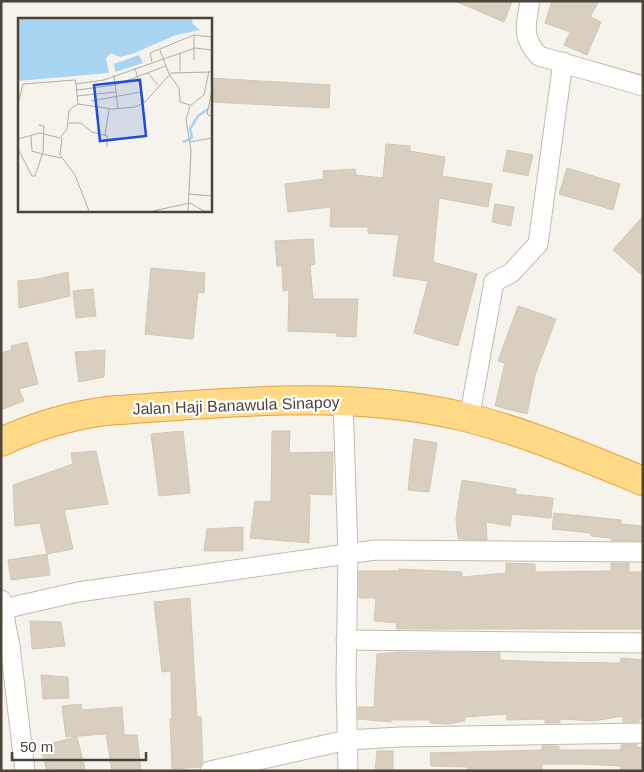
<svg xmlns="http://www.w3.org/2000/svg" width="644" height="772" font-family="Helvetica,sans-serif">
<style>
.building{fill:#d8cfc1;stroke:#d3c7b4}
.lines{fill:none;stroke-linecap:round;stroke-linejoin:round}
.minor-casing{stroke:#c2bbae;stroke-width:21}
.trunk-casing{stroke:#e0a43c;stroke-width:30}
.minor{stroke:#fff;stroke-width:19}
.trunk{stroke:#ffd985;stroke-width:28}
.labels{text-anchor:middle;stroke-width:5;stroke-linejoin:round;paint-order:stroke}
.street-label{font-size:16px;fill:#4b4439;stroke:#fff}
.inset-river{fill:none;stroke:#a9d4f2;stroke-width:2.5}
.inset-road{fill:none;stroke:#b2ada4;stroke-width:1}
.view{fill:#1d4ed8;fill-opacity:0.15;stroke:#1d4ed8;stroke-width:2.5}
.inset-edge{fill:none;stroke:#4b4439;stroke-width:2.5}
</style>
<rect width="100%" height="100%" fill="#f6f3ec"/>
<g class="building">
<polygon points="455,1 512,1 504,22"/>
<polygon points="552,1 599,1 590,17 601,22 587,55 564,45 570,32 545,23"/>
<polygon points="210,78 330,85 329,108 210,102"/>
<polygon points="386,144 410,146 410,151 445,157 442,176 492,184 488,207 439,198 433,262 477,274 458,346 414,333 428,281 393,276 399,235 368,233 368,227 330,227 331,207 288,212 285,184 324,179 323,171 355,169 356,175 383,178"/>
<polygon points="507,150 533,155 528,176 503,171"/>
<polygon points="567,168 620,184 613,210 559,194"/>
<polygon points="495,204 514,207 511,226 492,222"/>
<polygon points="643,216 643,276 613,250"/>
<polygon points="313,239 315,264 310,265 313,299 358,299 356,337 336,336 337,333 288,331 289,290 283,291 282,266 277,266 275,241"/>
<polygon points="151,268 205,273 204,293 198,292 193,339 145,334"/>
<polygon points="68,272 70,296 19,308 18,281 38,279"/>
<polygon points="93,289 96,316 76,318 73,291"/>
<polygon points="518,306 556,319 535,375 527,414 495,406 505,363 498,361"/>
<polygon points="27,342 38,384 19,389 24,401 1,410 1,353 12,350 11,346"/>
<polygon points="105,350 104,377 79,382 75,352"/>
<polygon points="183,431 190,493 159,496 151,434"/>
<polygon points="272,431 290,431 289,453 333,452 332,495 310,494 309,543 250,538 255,501 271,502"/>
<polygon points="414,439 437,443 429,492 408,490"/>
<polygon points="96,451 108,504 64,510 73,549 47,554 40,523 15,526 13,485 73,464 71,453"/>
<polygon points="462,480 516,489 515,494 553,498 551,518 512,514 510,526 486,522 487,540 458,539 456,519"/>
<polygon points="554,513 621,520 621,524 643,526 643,541 611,541 611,538 591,536 591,533 552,529"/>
<polygon points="243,527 243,551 204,551 207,529"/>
<polygon points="47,554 50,575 11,580 8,560"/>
<polygon points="506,563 535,564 535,572 611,571 611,563 629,563 629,572 643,572 643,629 397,629 396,623 374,621 376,598 359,598 359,571 399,571 399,569 462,572 462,577 506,573"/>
<polygon points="190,598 197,717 201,717 203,762 200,767 172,769 170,719 172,719 171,671 162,672 154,602"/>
<polygon points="30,621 61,622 65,646 32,649"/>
<polygon points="398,652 500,653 500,660 546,662 620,663 621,658 643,660 643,718 639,719 639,722 623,722 623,716 594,721 560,719 560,723 545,723 545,719 507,720 507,714 465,717 465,721 448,724 430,723 430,720 391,720 391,722 358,719 358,707 374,707 377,654"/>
<polygon points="41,675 68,677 69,698 43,699"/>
<polygon points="81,704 82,710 122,707 124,735 137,735 141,771 112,771 106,734 66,737 62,706"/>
<polygon points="77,737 85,769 47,771 40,746"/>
<polygon points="637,744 636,747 643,748 643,771 620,771 621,766 580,764 542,764 542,771 468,771 468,767 431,766 430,753 542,750 542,746 559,746 559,750 621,750 621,745"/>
<polygon points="377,751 393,751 393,771 375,771"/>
</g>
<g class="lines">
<g class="minor-casing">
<g id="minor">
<path d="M530 1C526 25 521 37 539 56L643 86"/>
<polyline points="343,400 348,553 346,681 348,771"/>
<polyline points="469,419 494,282 511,273 538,244 563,62"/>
<polyline points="1,600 10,646 25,771"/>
<polyline points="3,609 78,592 375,550 643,552"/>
<polyline points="346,640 643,643"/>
<polyline points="210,771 347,740 400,737 643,733"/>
</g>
</g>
<g class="trunk-casing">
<path id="trunk" d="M1 442C35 426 69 416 106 411 224 403 345 389 461 416 523 431 584 457 643 481"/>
</g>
<use href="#minor" class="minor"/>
<use href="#trunk" class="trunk"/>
</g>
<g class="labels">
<g class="street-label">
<text transform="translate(236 405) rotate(-2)" y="6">Jalan Haji Banawula Sinapoy</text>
</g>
</g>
<g transform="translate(18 18)">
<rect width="194" height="194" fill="#f6f3ec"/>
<path d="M0 1H175L174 5 182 12 158 17 114 36 102 39 93 35 88 40 91 55 0 63ZM121 37 125 45 97 54 96 46Z" fill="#a9d4f2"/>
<path class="inset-river" d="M165 124 174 120 172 111 180 98 190 91"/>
<path class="inset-road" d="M176 17 194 19M142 32 151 56 161 70 162 84 172 87M162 35V53M134 44 132 35 176 17V42M117 50 126 84M130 55 140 67M96 57 100 91M59 72 97 67 148 48M194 72 189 96 194 99M59 78 98 74M73 83 123 74M0 86 5 66 57 62 58 66M60 86 58 66 86 62 177 30 194 32M51 105H63L74 114 89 118V129M87 117 91 91M13 118 14 133 24 136M44 120 42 137 57 157 71 193M0 121 22 115 42 120 49 111 51 92 60 86 94 91 117 89 127 84 153 55 194 54M172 124 194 120M0 131 14 158H17L25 134 26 108 21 107M24 136 43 140M170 176 194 178M135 193 172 185 186 193M170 193 173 133 168 101 172 88 186 77 191 53"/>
<path class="view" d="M122 62 128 118 82 123 76 67Z"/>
<rect width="194" height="194" class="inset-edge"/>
</g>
<rect width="644" height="772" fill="none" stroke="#4b4439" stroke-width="5"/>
<path d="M12 752v8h134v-8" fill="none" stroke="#4b4439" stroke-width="2.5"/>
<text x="20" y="752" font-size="15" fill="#4b4439" stroke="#ffffff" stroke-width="4" paint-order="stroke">50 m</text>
</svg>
